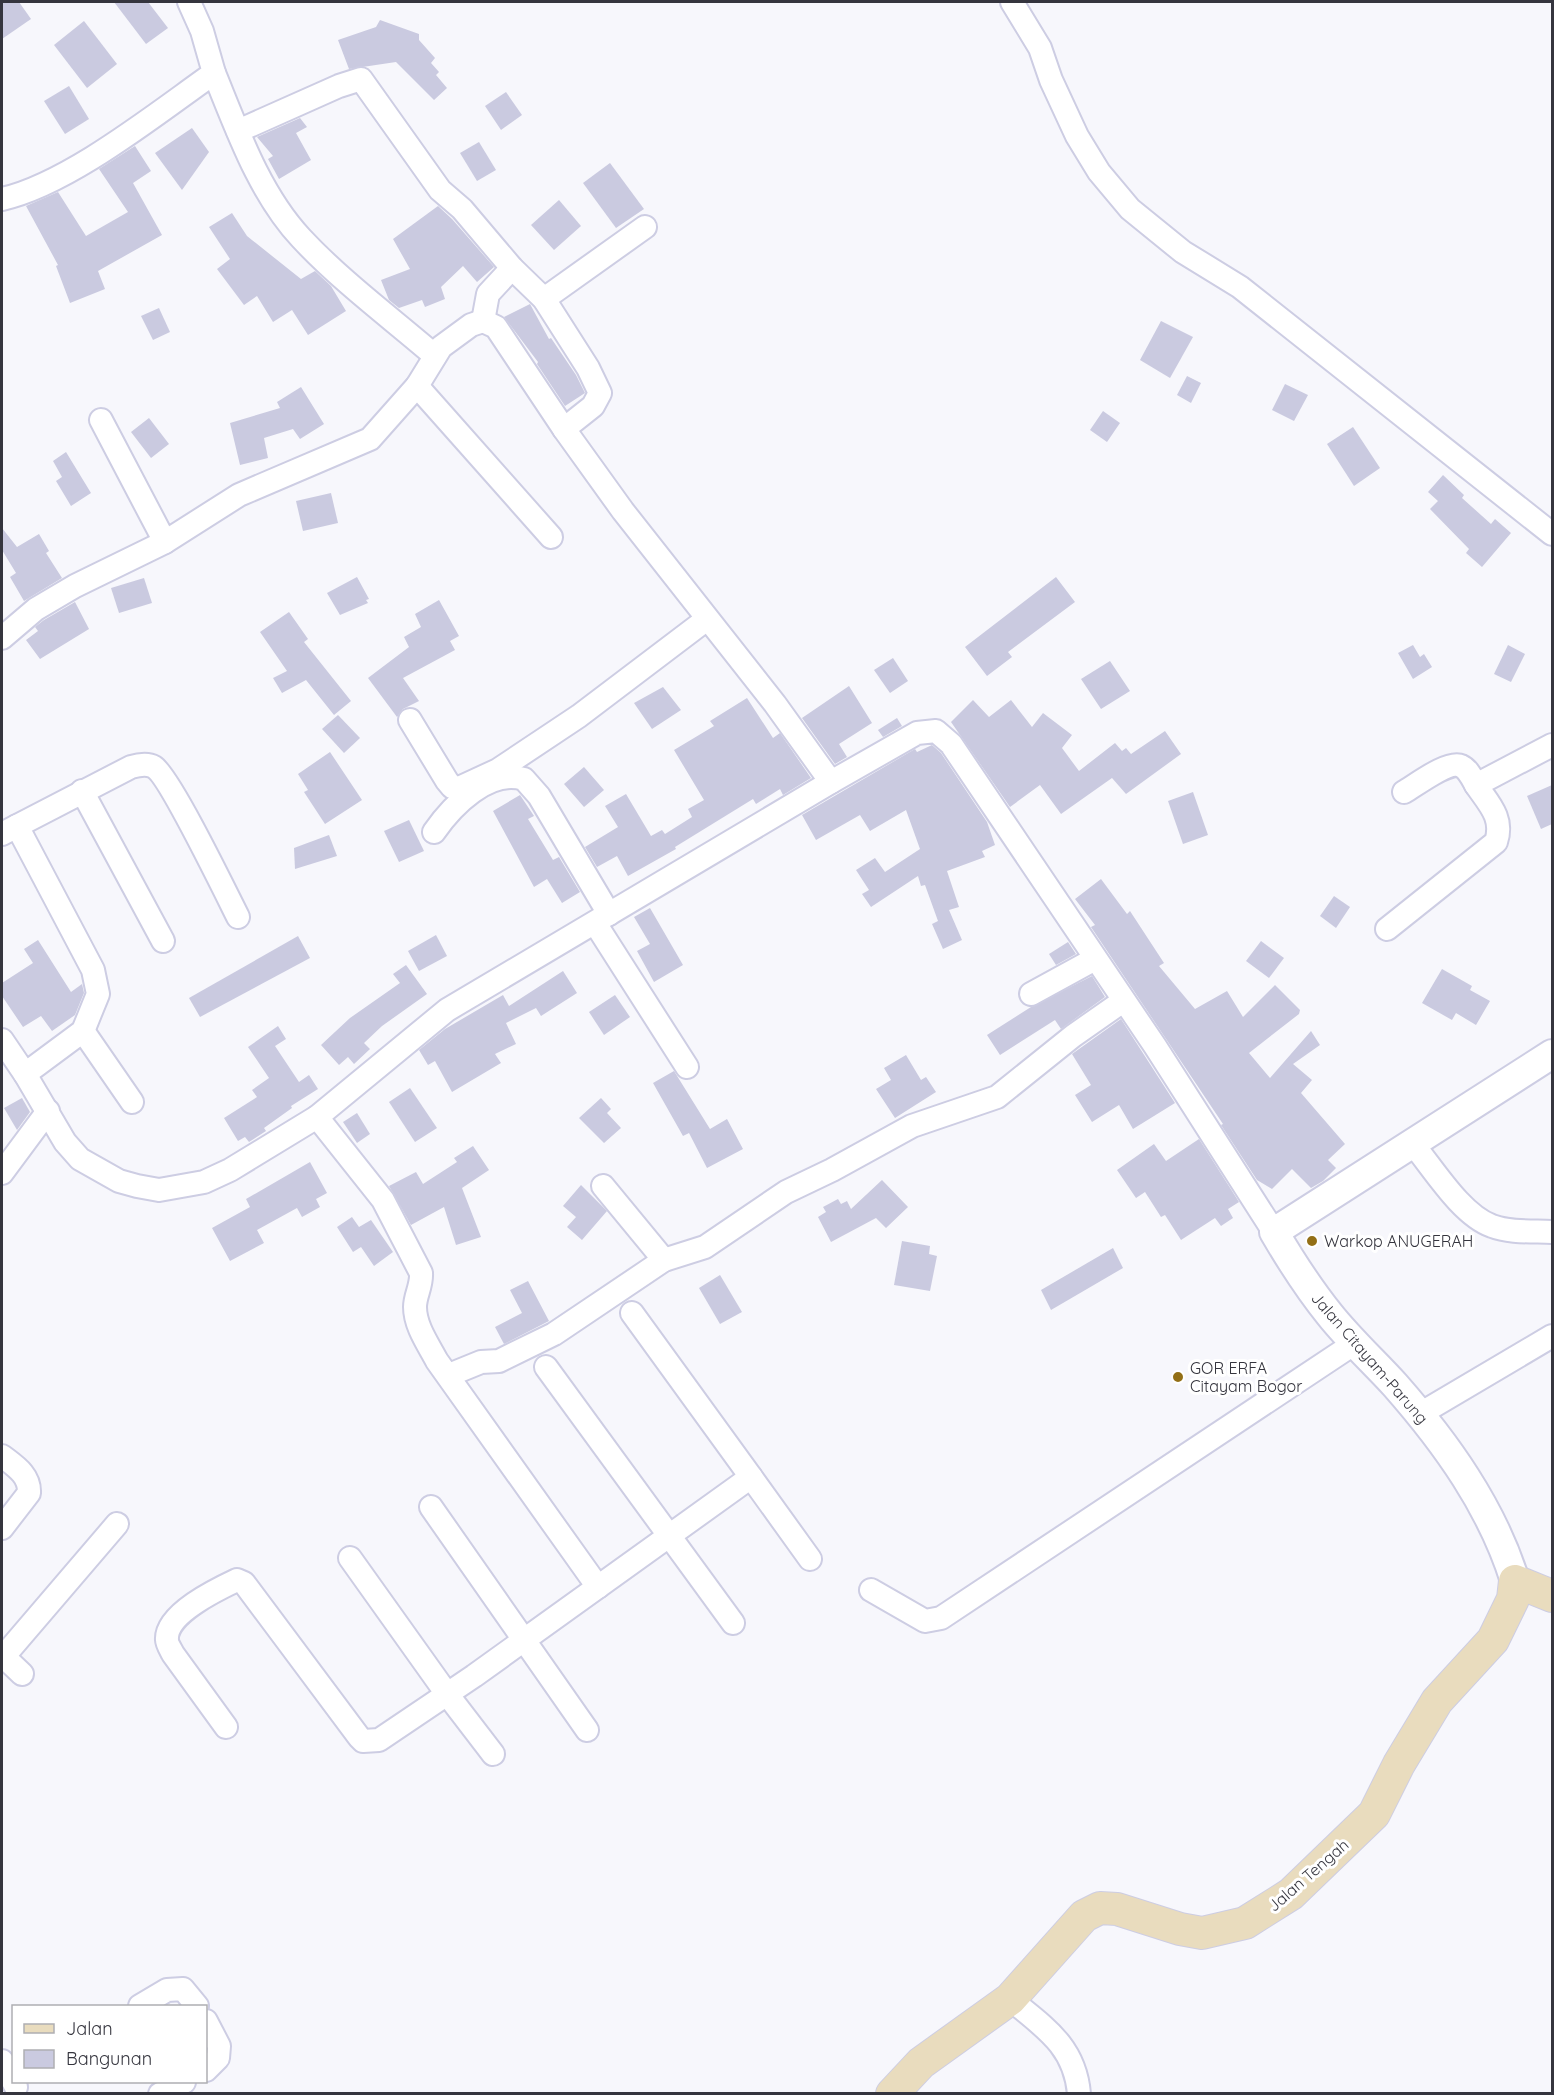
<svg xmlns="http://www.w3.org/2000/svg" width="1554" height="2095" font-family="Quicksand,sans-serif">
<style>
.building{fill:#cacae0}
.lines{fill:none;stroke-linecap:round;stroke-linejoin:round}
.minor-casing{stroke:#cdcde3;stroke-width:26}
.tertiary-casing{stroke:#cdcde3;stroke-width:32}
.secondary-casing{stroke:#cdcde3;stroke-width:34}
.minor{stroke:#fff;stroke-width:22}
.tertiary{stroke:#fff;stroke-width:28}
.secondary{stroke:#e9dcbe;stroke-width:32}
.poi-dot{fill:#936f16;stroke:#fff;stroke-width:2}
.labels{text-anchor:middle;stroke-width:6;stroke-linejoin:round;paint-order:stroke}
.poi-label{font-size:16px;fill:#35353e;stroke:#fff;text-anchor:start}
.street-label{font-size:16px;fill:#35353e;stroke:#fff}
</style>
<rect width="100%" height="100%" fill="#f7f7fc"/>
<g class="building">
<polygon points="2,2 19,2 31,19 2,39"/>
<polygon points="114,2 148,2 168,28 146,44"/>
<polygon points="380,20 419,34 419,40 435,58 431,63 439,72 436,75 447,88 434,100 396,62 349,69 338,40 376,27"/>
<polygon points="84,21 117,64 87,88 54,45"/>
<polygon points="69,86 89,119 65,134 44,101"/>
<polygon points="506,92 522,115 501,130 485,106"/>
<polygon points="300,118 307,127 296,133 311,160 279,179 268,159 273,156 257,137"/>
<polygon points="192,128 209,152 182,190 155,153"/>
<polygon points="479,142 496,170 477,181 460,153"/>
<polygon points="135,146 151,171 133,183 162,235 98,271 105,289 70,303 56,266 58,265 26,206 58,192 86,236 128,212 99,169"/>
<polygon points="610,163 644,209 616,228 583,183"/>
<polygon points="559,200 581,226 554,250 531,225"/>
<polygon points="438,206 452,219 494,267 477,282 463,266 441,287 445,299 425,307 422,300 399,308 389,300 381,280 410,269 393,239"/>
<polygon points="232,213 247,236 301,279 315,271 331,286 346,311 308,335 292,310 273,322 257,296 244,305 217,269 230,259 209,227"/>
<polygon points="530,304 549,339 551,338 576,375 585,393 565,406 537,364 538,362 504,317"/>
<polygon points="159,308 170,332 153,340 141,316"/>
<polygon points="1161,321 1193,337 1170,378 1140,360"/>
<polygon points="1187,376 1201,383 1191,403 1177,395"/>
<polygon points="1285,384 1308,395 1294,421 1272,410"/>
<polygon points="301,387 324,424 300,439 293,429 264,438 268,458 240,465 230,423 280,408 277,402"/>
<polygon points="1103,411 1120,423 1107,442 1090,430"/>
<polygon points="149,418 169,444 151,458 131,432"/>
<polygon points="1353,427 1380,468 1354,486 1327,444"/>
<polygon points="66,452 91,493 71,506 56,481 62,477 53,461"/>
<polygon points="1443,475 1464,495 1462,498 1491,524 1495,519 1511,533 1482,567 1466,553 1469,549 1430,509 1438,501 1428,492"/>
<polygon points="331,493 338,523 303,531 296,501"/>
<polygon points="2,528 17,547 39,534 49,551 46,553 62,578 24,601 10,577 16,573 2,550"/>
<polygon points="357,577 369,599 366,600 368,603 340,615 327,593"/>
<polygon points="1056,577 1075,602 1008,652 1012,657 987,676 965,647"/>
<polygon points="144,578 152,603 119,613 111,588"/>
<polygon points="439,600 459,636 450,641 455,650 403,678 419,701 403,709 397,717 368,678 409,647 404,637 421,627 415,614"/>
<polygon points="75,602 89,629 40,659 26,640 38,631 35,627 44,620"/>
<polygon points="289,612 308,639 304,642 351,701 334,715 306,680 282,693 273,678 287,671 260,632"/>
<polygon points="1413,645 1420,657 1424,654 1432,667 1413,679 1398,653"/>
<polygon points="1508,645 1525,654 1511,682 1494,674"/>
<polygon points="893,658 908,681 890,693 874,670"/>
<polygon points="1110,661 1130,691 1101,709 1081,679"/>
<polygon points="849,686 872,723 839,744 847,757 835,764 802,718"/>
<polygon points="663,687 681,710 652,729 634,703"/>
<polygon points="747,698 773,738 780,733 811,778 783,795 780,789 756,804 753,799 675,847 676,849 628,876 617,856 597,867 585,847 618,827 605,806 626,794 651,836 662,830 665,834 692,817 688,809 704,800 674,750 714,726 710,721"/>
<polygon points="973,700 989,717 1011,700 1032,727 1043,713 1072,735 1062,748 1079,771 1115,743 1122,751 1126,748 1131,754 1165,731 1181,754 1126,794 1112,778 1061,814 1040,785 1010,807 951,722"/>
<polygon points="338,715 360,738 344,753 322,729"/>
<polygon points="897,718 902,726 883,737 878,730"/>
<polygon points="932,745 941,753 987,822 995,845 982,851 985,857 947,871 959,907 949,910 962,940 943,949 932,924 938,921 925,885 921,886 918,876 871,907 862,894 869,890 856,870 875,858 885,872 920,849 906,810 870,831 860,815 816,840 802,815 915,749 917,752"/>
<polygon points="330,752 362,800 325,824 304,792 308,790 298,774"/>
<polygon points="584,767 604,790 584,807 564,784"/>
<polygon points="1552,785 1552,824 1541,829 1527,796"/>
<polygon points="1193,792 1208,835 1183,844 1168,801"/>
<polygon points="520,795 534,816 528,819 553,860 559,857 580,892 562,903 547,879 534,887 493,811"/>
<polygon points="409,820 424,851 399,862 384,831"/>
<polygon points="329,835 337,856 295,869 294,848"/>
<polygon points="1101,879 1127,914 1130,911 1164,963 1159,966 1195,1009 1227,991 1243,1017 1275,985 1300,1010 1299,1014 1249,1053 1270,1078 1311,1031 1320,1045 1293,1064 1312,1080 1301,1093 1345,1144 1328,1160 1336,1168 1323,1181 1311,1188 1292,1169 1272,1189 1257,1180 1221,1125 1223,1124 1091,927 1095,925 1075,899"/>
<polygon points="1334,896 1350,907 1336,928 1320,916"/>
<polygon points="650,908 683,965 654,982 637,951 650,944 634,917"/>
<polygon points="436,935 447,956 419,971 408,951"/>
<polygon points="298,936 310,958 200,1017 189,998"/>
<polygon points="38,940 71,992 82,984 84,993 75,1015 52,1031 41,1016 23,1027 2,996 2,983 33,963 24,949"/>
<polygon points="1261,941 1284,958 1269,978 1246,961"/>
<polygon points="1068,942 1076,954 1056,965 1049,954"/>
<polygon points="406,965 427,994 382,1026 364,1043 370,1049 354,1064 348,1057 339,1065 321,1045 350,1018 400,983 393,974"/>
<polygon points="1442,969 1472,986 1470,990 1490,1001 1476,1025 1456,1013 1452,1020 1422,1003"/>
<polygon points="563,971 577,993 541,1016 536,1008 506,1023 516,1044 495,1054 501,1063 452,1092 435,1061 428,1065 419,1050 445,1029 503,995 509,1006"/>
<polygon points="1092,976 1105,997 1061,1029 1055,1020 1000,1055 987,1035 1031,1007"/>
<polygon points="615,995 630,1017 604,1035 589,1012"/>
<polygon points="1121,1019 1175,1103 1133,1129 1119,1105 1092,1122 1075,1095 1091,1085 1072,1054"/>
<polygon points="278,1026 286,1039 275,1046 299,1082 309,1075 318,1089 291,1106 292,1108 264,1128 266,1131 249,1142 245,1137 238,1141 224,1118 257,1097 252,1090 269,1078 248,1047"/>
<polygon points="906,1055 921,1080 926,1077 936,1092 895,1118 876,1089 891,1080 884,1068"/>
<polygon points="674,1071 710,1129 727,1119 743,1149 707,1168 689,1133 683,1136 653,1083"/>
<polygon points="410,1088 437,1128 415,1142 389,1102"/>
<polygon points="22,1098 30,1112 17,1130 4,1108"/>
<polygon points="601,1098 611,1109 607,1113 621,1128 604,1143 579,1118"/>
<polygon points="357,1113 370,1134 357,1143 343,1122"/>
<polygon points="1199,1139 1239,1202 1228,1209 1233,1218 1221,1226 1215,1218 1181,1240 1165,1215 1161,1217 1145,1192 1136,1198 1117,1170 1154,1144 1166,1161"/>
<polygon points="473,1146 489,1170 462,1188 481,1237 456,1245 444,1207 411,1225 389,1186 416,1172 423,1184 457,1162 454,1158"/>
<polygon points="310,1162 327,1193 316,1199 320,1207 302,1217 297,1208 257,1230 264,1243 230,1261 212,1228 250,1207 246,1199"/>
<polygon points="882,1180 908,1207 886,1228 876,1218 831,1242 818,1217 826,1212 823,1207 838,1199 841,1204 847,1201 851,1209"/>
<polygon points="581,1185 607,1211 582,1240 567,1227 576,1217 563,1206"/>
<polygon points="352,1217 359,1227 371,1220 393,1252 374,1266 361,1247 353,1252 337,1227"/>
<polygon points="902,1241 930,1246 929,1254 937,1256 930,1291 894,1285"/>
<polygon points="1113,1248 1123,1268 1051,1310 1041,1290"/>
<polygon points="720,1275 742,1312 720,1324 699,1288"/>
<polygon points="528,1281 549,1321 504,1344 495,1327 522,1313 510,1290"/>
</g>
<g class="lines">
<g class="minor-casing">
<g id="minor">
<polyline points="1012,2 1040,48 1051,80 1077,136 1099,172 1130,209 1183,252 1240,287 1552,534"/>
<path d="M214 73C237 129 259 193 301 238 341 281 391 318 435 356"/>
<polyline points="238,131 339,86 361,79 440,190 462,209 512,268 544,299 588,368 600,393 593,406 564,429 623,511 775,704 831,782"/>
<path d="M2 199C69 184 157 113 214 73L202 31 189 2"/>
<polyline points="544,299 645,227"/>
<polyline points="483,321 488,294 512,268"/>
<polyline points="417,386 551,537"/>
<polyline points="101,420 165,542"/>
<polyline points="2,638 36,609 75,586 165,542 239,495 370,439 417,386 441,347 471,325 483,321 496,327 564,429"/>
<polyline points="410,720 447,781 452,787 459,788 498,770 579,716 707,619"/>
<polyline points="82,791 163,941"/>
<path d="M1404 792C1416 785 1449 760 1461 766 1468 769 1472 778 1476 785L1552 745"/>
<path d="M17 826 131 767C138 765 147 763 154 767 169 776 226 893 238 917"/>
<path d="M434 832C452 806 489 768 524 779L539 796 609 914"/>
<polyline points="2,834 17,826 93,970 98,994 83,1031 25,1074"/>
<polyline points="595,923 687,1067"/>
<path d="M1387 929 1496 842C1504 818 1489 804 1476 785"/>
<polyline points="1031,994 1095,959"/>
<polyline points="83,1031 132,1102"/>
<polyline points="2,1040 25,1074 65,1142 80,1159 119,1181 137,1186 159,1190 204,1182 230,1170 317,1117 447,1010 831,782 917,733 936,731 951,744 1155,1046 1274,1232"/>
<path d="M317 1117 383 1200 421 1273C422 1286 415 1295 415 1307 415 1326 428 1344 437 1361L598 1587"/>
<path d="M1412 1143C1433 1168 1461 1215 1492 1226 1510 1233 1534 1231 1552 1232"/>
<polyline points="2,1173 48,1111"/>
<polyline points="603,1186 664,1260"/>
<polyline points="546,1367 733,1623"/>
<polyline points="449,1375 481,1362 499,1361 554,1334 664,1260 705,1247 786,1192 832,1170 912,1126 997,1097 1073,1036 1123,1001"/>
<polyline points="1420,1414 1552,1336"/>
<path d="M2 1456C15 1466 30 1475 29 1493L2 1528"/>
<polyline points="751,1477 810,1559"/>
<polyline points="431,1507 587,1730"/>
<polyline points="350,1558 447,1694 493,1754"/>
<polyline points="871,1590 925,1621 941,1618 1355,1343"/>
<polyline points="2,1655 22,1674"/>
<polyline points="4,1656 117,1524"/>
<path d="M226 1727 173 1654C171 1650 167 1644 167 1640 165 1614 218 1589 237 1580L244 1583 359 1737 363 1741 379 1740 474 1676 751 1477 632 1313"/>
<path d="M1010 1999C1044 2027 1075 2046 1079 2094"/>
<polyline points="140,2006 167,1990 183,1989 197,2006"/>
<polyline points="206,2021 219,2046 218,2058 206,2070"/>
<polyline points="2,2061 16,2087"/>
<polyline points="160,2094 184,2082"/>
</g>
</g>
<g class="tertiary-casing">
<path id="tertiary" d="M1515 1581C1492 1507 1446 1443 1395 1385 1374 1362 1350 1340 1330 1315 1309 1289 1291 1261 1274 1232L1552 1054"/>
</g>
<g class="secondary-casing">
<polyline id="secondary" points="892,2094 921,2063 1010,1999 1084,1916 1100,1908 1117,1909 1180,1929 1202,1933 1245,1923 1291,1894 1374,1814 1399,1764 1437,1701 1493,1640 1513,1599 1515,1581 1552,1596"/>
</g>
<use href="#minor" class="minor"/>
<use href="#tertiary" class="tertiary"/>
<use href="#secondary" class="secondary"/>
</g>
<g class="poi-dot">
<circle cx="1312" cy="1241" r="6"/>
<circle cx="1178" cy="1377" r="6"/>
</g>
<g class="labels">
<g class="poi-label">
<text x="1324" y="1247">Warkop ANUGERAH</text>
<text x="1190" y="1374">GOR ERFA<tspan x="1190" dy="18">Citayam Bogor</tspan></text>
</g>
<g class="street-label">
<text transform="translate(1370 1358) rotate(49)" y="6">Jalan Citayam-Parung</text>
<text transform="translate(1308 1875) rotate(-41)" y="6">Jalan Tengah</text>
</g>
</g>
<rect width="1554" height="2095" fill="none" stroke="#35353e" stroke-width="6"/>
<rect x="12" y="2005" width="195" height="78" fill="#ffffff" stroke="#aeaeb2" stroke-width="1.5"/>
<rect x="24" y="2024" width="30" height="9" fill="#e9dcbe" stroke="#aeaeb2" stroke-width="1.5"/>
<text x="66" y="2035" font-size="18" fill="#35353e">Jalan</text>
<rect x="24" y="2050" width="30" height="18" fill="#cacae0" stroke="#aeaeb2" stroke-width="1.5"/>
<text x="66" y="2065" font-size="18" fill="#35353e">Bangunan</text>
</svg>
